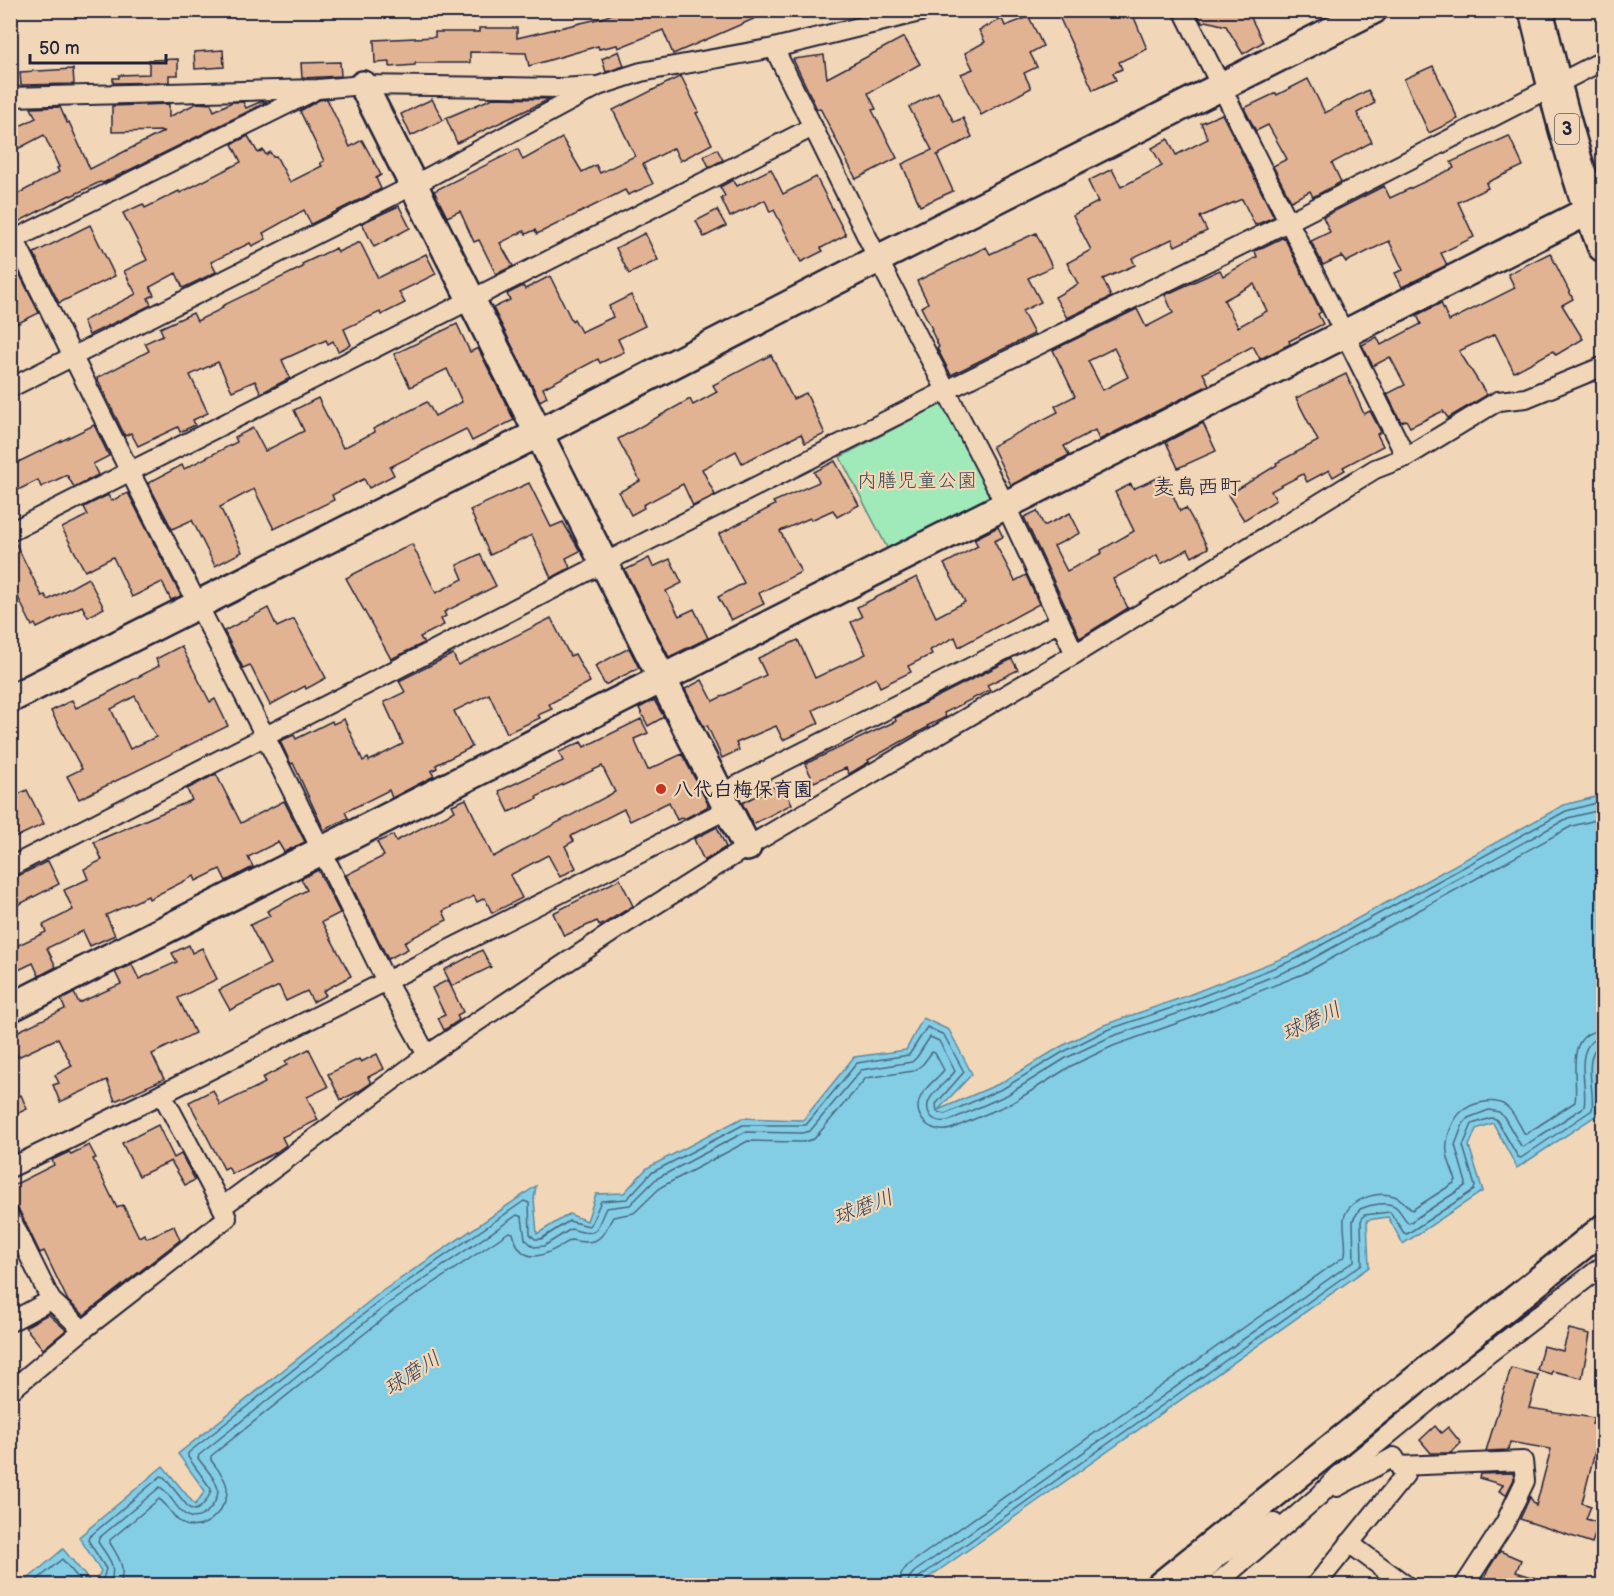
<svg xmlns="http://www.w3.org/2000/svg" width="1614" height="1596" font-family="'Balsamiq Sans','Klee One',sans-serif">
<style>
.green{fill:#a0e9b8;stroke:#61867a;stroke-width:1.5}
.water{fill:#84cee5;stroke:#5d89a1;stroke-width:1.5}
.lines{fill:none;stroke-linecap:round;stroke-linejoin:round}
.shore{stroke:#49677f;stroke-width:1.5}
.building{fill:#e2b393;stroke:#22223b;stroke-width:1.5;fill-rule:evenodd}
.street-casing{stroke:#22223b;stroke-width:22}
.secondary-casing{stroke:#22223b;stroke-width:32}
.highway-casing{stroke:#22223b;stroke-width:38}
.street{stroke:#f1d7b8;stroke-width:18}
.secondary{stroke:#f1d7b8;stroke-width:27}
.highway{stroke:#f1d7b8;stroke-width:33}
.poi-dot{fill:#c8321e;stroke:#f1d7b8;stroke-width:2}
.labels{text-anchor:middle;stroke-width:4.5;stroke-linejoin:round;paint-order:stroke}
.shield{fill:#f1d7b8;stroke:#605860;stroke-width:1.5}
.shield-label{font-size:18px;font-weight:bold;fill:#22223b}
.park-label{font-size:20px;fill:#3b4a54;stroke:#f1d7b8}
.poi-label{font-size:20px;font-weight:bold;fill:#22223b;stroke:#f1d7b8;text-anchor:start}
.water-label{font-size:21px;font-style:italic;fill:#36445d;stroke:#f1d7b8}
.quarter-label{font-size:22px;fill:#22223b;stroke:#f1d7b8}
</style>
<rect width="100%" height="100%" fill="#f1d7b8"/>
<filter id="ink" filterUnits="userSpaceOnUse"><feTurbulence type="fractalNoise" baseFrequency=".0167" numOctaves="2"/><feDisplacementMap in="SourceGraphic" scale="12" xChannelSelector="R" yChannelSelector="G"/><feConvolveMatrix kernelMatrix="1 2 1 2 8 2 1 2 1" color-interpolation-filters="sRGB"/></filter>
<g filter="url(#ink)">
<polygon class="green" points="941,404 995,503 893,559 840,457"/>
<g class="water">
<polygon points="1603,795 1604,1052 1599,1053 1596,1080 1600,1113 1517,1168 1493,1123 1476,1129 1469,1146 1483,1191 1403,1244 1388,1217 1367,1220 1369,1267 918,1585 94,1585 101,1571 79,1537 163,1466 195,1505 205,1491 178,1454 381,1292 536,1186 534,1199 537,1234 569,1214 587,1221 596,1194 624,1193 647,1168 742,1118 803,1120 854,1057 906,1050 923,1018 949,1030 972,1074 938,1110 1001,1083 1060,1047 1104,1025 1181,998 1293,954 1564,805"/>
<polygon points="63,1549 93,1585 21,1585"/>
</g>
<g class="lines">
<g class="shore">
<polyline points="30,1586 62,1559 85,1586"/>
<path d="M101 1586 106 1569 88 1540 89 1537 161 1476 164 1477 189 1508 195 1510C202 1508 210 1497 211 1489L188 1457V1453L385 1297 524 1201 529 1203 530 1234 535 1239H541L569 1221 589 1226 592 1222 601 1201 627 1199 651 1173 743 1125H806L857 1063 909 1055 927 1027 944 1035 964 1072 936 1104 937 1112 945 1114 1004 1088 1063 1052 1107 1030 1183 1004 1296 959 1566 811 1604 801"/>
<path d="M109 1586C118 1565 109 1559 98 1542L99 1538 160 1487C171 1493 177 1513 190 1517 204 1522 222 1499 217 1486 214 1476 204 1467 198 1458L199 1455 389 1303 517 1215 522 1217 525 1239 534 1247 544 1246 571 1229C600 1238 595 1230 606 1208L630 1205 656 1179 745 1132 802 1133 810 1131 861 1070 912 1062 917 1057 930 1037 939 1041 955 1071C948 1083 919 1098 930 1115 934 1122 941 1122 948 1121L1007 1095 1066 1058 1110 1037 1185 1011 1299 966 1568 818 1604 809"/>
<path d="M119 1586C127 1568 119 1558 110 1543V1540L159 1499C170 1506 174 1523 189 1526 208 1530 229 1506 227 1488 226 1477 216 1468 211 1460V1456L394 1310 509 1232 513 1233C522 1272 550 1252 571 1240 598 1246 601 1239 613 1217L634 1213 661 1187 748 1141 803 1142 814 1139 866 1078 914 1071 923 1064 932 1052 935 1053 944 1070C937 1079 926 1086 921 1096 910 1116 931 1135 951 1129L1012 1103 1071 1066 1113 1046 1189 1019 1303 974 1572 826 1604 818"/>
<path d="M899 1586 901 1574 908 1565 1345 1256C1347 1244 1343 1231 1344 1219 1347 1199 1378 1191 1394 1196 1403 1199 1406 1206 1412 1210L1454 1183 1456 1180C1452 1169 1445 1155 1447 1144 1447 1135 1453 1121 1459 1114 1469 1103 1494 1097 1506 1106 1514 1112 1519 1124 1524 1133L1526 1134 1575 1102C1579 1077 1562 1032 1604 1030"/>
<path d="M908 1586 909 1578 914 1572 1354 1261 1353 1220 1360 1209C1369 1205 1389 1200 1397 1208 1402 1213 1404 1220 1409 1223L1465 1186 1466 1183 1455 1145 1463 1124 1468 1118 1489 1110 1499 1112 1504 1117 1521 1146 1523 1147 1584 1107C1588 1088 1575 1056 1592 1041L1604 1039"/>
<path d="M915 1586 918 1578 1362 1264 1361 1221 1364 1215 1390 1212 1404 1233 1407 1234 1474 1190 1475 1186 1463 1146 1472 1124 1491 1118 1496 1119 1518 1157 1521 1158 1592 1110C1595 1094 1584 1062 1596 1048L1604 1047"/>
</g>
</g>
<g class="building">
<polygon points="622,10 772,11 673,54 663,30 618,48 617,45 599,49 598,46 529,66 526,53 470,52 470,63 415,63 415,65 390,67 390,62 375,63 374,40 435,37 435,32 479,32 479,28 517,28 517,38 602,18"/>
<polygon points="1056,10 1131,10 1147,49 1119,62 1122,69 1113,73 1116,80 1093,90"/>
<polygon points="1196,10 1247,10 1263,42 1243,54 1226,26 1206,21 1202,23"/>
<polygon points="1029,17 1043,46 1030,53 1037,67 1024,73 1031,88 981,115 961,74 973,69 965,53 985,42 979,30 1002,19 1005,26"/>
<polygon points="904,37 920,64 868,93 876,109 872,110 897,158 856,179 820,108 817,109 793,59 824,55 827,78"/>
<polygon points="223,50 224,67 195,69 194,52"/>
<polygon points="619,51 624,66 606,72 602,59"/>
<polygon points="178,59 178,75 169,75 169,82 113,83 113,78 119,78 119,75 149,74 149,60"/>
<polygon points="340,62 341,76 302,78 301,63"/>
<polygon points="1433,66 1458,119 1429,133 1404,79"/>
<polygon points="73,69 74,84 21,85 20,72"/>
<polygon points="681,76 699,112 696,113 712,144 680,161 674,148 643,164 653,184 628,195 625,190 537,234 535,230 526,234 524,231 500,243 513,266 496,274 479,240 474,242 460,211 447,217 434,191 518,149 523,160 562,138 582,172 596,165 600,173 635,156 613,110"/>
<polygon points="1308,79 1325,113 1368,90 1375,103 1357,113 1372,142 1332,163 1341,182 1313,197 1310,191 1291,201 1273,166 1287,159 1268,125 1256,131 1244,108 1276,93 1277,95"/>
<polygon points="938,92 954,122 963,118 972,137 937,155 953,191 920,206 902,164 932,150 909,107"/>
<polygon points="493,98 550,99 457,143 446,118"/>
<polygon points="327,99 350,147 362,140 381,175 376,178 381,189 311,224 304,210 263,233 266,239 252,246 250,243 211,262 216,272 183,288 176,273 150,287 154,295 148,298 151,305 89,335 83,321 136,294 124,271 147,260 123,213 143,204 145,208 179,191 180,193 241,162 232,144 248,136 258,153 263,150 266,155 270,152 273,157 276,156 290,182 322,166 320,163 324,161 300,111 319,100"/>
<polygon points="432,99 443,120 411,136 401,114"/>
<polygon points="232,102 243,102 246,108 260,102 267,102 103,183 100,182 71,196 70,195 18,222 10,219 10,198 59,172 57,168 59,167 44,135 10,153 10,131 36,118 31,108 60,107 67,123 69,122 90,169 165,131 112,132 112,106 169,104 169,117 197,103 211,104 214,111"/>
<polygon points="1222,114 1274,217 1255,225 1242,199 1200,217 1207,231 1175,246 1172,239 1132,258 1135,265 1103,279 1111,297 1067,318 1055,297 1078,284 1067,263 1091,250 1073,215 1098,202 1088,181 1112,169 1121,187 1162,166 1152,148 1168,139 1176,155 1208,139 1201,123"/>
<polygon points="1509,136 1523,166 1486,183 1488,188 1458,202 1474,237 1441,253 1447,265 1402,287 1395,273 1403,270 1389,241 1346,262 1342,256 1323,265 1311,241 1330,232 1323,217 1384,186 1390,198 1454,168 1451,162"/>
<polygon points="717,149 723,160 709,167 704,156"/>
<polygon points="771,169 783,194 816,177 846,235 821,248 823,251 801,262 774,210 770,212 765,200 730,217 721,198 725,196 720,187 733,180 737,186"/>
<polygon points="399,206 410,228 374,247 362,223"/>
<polygon points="717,210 726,226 704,237 696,221"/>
<polygon points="90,225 115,276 59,303 34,253"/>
<polygon points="645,233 658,260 629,274 616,248"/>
<polygon points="1036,233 1052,267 1028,278 1041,302 1022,311 1034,334 951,375 937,348 939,347 931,330 932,329 921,307 928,303 917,281 986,247 990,254"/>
<path d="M1284 237 1321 312 1318 314 1323 324 1289 341 1290 344 1260 359 1253 346 1203 373 1209 385 1099 440 1095 430 1064 446 1069 455 1011 485 992 446 1058 412 1055 406 1075 396 1053 350 1137 309 1146 327 1173 313 1165 295 1220 270 1223 276 1257 257 1255 251ZM1254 284 1267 311 1238 327 1224 300ZM1114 348 1128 377 1103 390 1088 361Z"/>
<polygon points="360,242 378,278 426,254 436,274 399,292 405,303 381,315 380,312 344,329 351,345 338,351 333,341 328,344 326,340 282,360 290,378 261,393 255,381 232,391 218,362 190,375 208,413 193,420 195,425 180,432 178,427 138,446 131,433 125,436 97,378 149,351 145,343 163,335 160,328 193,313 197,321 223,308 222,306 303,267 302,264 336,248 338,252"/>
<polygon points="1550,253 1573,299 1562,305 1583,339 1556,355 1553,351 1514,372 1495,334 1459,351 1487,395 1448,418 1443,411 1410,427 1406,420 1401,422 1387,394 1405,385 1390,357 1373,366 1362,345 1377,337 1381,345 1421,324 1417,315 1441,303 1449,321 1515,288 1508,274"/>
<polygon points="14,263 39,313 10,327 10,265"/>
<polygon points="550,276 572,321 574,319 581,332 613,317 609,306 631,295 645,326 618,339 624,352 600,363 598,359 543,388 547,397 540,401 493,308 510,300 507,294 523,286 525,289"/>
<polygon points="457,324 470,352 478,348 514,420 472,441 466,429 390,467 394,475 369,488 364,479 332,495 334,500 274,529 254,489 220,507 242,552 215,566 192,520 172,529 148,483 182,465 184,469 237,442 235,437 253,428 265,451 304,431 294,410 318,398 343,448 375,432 373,429 427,402 435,416 462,402 447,369 410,387 394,354"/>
<polygon points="771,355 793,399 806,393 825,434 805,443 801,434 742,463 736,451 702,469 715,495 693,506 683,484 643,505 644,508 631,515 619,492 640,481 618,439 690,399 693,405 717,392 713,385"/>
<polygon points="1346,374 1364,414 1370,411 1381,432 1377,434 1383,446 1343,467 1345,470 1333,477 1329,470 1307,482 1303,474 1271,491 1276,500 1244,520 1228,495 1277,465 1276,463 1318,441 1296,398"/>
<polygon points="1203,423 1216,451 1178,468 1166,442"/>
<polygon points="94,425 109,456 93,464 98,475 74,487 67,475 41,487 38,480 10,494 10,466"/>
<polygon points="835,461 859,505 837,517 833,510 811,520 810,518 780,531 801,572 759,593 764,604 731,620 718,597 744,583 719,534 775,505 773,502 819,482 814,472"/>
<polygon points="1164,475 1180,511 1186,508 1208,548 1192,557 1188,549 1161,564 1157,555 1113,579 1128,608 1080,638 1024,517 1037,511 1044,526 1070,513 1080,533 1054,546 1067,571 1102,553 1101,550 1134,531 1115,492 1131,484 1133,489"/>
<polygon points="529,483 551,527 563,522 580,551 566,558 570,568 551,578 532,535 490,555 470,510"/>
<polygon points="128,493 181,596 171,600 162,582 132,597 113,557 85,571 62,528 88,515 84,507 108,495 111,501"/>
<polygon points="998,527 1003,537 994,541 1015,581 1026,575 1039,604 959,647 955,637 930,650 932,654 908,666 911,672 880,687 876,678 813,710 819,723 783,740 776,726 736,743 739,750 722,758 707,725 704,727 685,689 702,680 713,701 766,675 758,658 798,640 815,678 866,654 851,622 862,617 857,607 917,577 936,617 965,602 944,564 978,546 974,539"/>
<polygon points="15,542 42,596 45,595 48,600 88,578 104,608 88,617 82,606 37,628 35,624 32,626 17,595 10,599 10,543"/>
<polygon points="412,544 436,593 463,579 457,565 480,554 496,586 444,612 446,616 441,619 444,625 420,637 424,643 391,659 346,578"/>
<polygon points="649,558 653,567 670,559 682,583 666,591 679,616 694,609 708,638 669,657 625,570"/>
<polygon points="268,608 277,627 294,619 326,678 306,689 305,686 270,705 250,665 243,668 224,631"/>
<polygon points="551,618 570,656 575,654 590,682 549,704 552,709 538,715 540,718 507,733 489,694 454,711 472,747 436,765 437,768 431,771 434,776 392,798 389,790 345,812 348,818 324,830 293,763 291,764 280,741 294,735 296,739 332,721 333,724 344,719 363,761 368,758 369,761 403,744 384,702 405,692 399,681 453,654 458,665"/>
<path d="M181 646 210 702 215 699 228 726 79 799 67 776 82 769 51 711 72 700 76 708 104 695 159 666 156 659ZM135 696 156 737 130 749 111 709Z"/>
<polygon points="629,648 639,668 605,685 595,666"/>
<polygon points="1012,659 1018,670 987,685 990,690 944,713 946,717 927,726 928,727 868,760 869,762 849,774 846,768 814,782 805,764 896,721 895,718"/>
<polygon points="654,700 664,717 648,726 639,708"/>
<polygon points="641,719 648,733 634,739 648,770 682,754 708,804 707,807 684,819 683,817 677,820 669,802 630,821 624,809 571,836 574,841 565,846 576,868 560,877 548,855 510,875 522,898 492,913 485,898 477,902 474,896 443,911 447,920 404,942 408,949 388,959 346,875 384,856 377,842 393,835 396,841 455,811 452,805 466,799 493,857 615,792 602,766 536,797 537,799 509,812 499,791 563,761 559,752 581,742 584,747"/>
<polygon points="216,774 241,823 284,801 305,842 284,852 278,842 248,857 253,867 226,881 220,869 196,881 194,876 149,899 148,896 106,915 115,935 90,946 83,931 47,948 56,967 39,976 33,963 10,974 10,949 46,932 43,925 73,910 64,890 88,879 84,869 102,860 94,842 192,800 187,789"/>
<polygon points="781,783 792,804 753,824 742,803"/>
<polygon points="27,790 44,824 10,840 10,798"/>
<polygon points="717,827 726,847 704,861 694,839"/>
<polygon points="48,861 59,884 10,909 10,880"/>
<polygon points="318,870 340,913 322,922 351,976 323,991 326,995 313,1002 307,991 286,1001 279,986 230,1010 219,990 270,964 250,925 270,916 267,911 307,890 301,879"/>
<polygon points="620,879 633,906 600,926 597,921 564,936 553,913"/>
<polygon points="189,945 192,953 202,948 217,979 178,998 195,1033 152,1054 164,1079 115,1101 107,1080 60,1102 53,1085 59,1083 55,1075 72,1066 58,1038 18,1057 10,1041 10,1035 65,1009 61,1000 74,993 79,1003 121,984 115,972 132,965 139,979 177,962 172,953"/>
<polygon points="482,950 491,967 452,986 444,970"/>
<polygon points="448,980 463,1012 457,1015 459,1020 444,1030 438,1018 445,1015 432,988"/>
<polygon points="309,1049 328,1087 307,1097 318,1120 282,1137 286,1145 275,1153 232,1174 228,1167 224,1169 189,1102 213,1090 220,1105 265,1083 262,1078 287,1065 285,1061"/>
<polygon points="377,1054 384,1069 368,1077 371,1083 359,1091 341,1100 328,1074 359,1059 361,1062"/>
<polygon points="21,1095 27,1109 10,1117 10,1100"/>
<polygon points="158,1125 174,1158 181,1154 195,1180 185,1185 171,1161 139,1176 122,1143"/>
<polygon points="89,1145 96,1158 93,1159 117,1208 123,1205 139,1237 144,1234 147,1238 174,1226 180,1240 84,1315 68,1301 44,1251 40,1253 20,1212 16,1207 10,1206 10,1187 54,1165 52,1160 69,1152 71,1154"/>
<polygon points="48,1314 66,1330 43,1349 25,1327"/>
<polygon points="1569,1329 1590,1334 1582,1378 1552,1371 1551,1374 1537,1370 1543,1346 1563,1351"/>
<polygon points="1511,1368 1538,1375 1529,1408 1594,1418 1592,1424 1604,1425 1604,1451 1595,1451 1582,1503 1591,1506 1586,1519 1599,1523 1592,1543 1520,1519 1530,1497 1536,1506 1551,1449 1510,1442 1508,1450 1486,1451"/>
<polygon points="1435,1426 1441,1433 1448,1427 1461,1443 1451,1453 1431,1453 1420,1440"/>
<polygon points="1513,1473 1514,1479 1506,1495 1499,1491 1503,1485 1479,1478 1480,1474"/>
<polygon points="1500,1551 1521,1560 1516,1572 1548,1582 1547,1586 1481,1586 1489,1568"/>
</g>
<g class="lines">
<g class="street-casing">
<g id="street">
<polyline points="1183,10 1406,457"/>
<polyline points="774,48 878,259 1005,504 1075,654"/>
<polyline points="10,97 318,89 363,85 561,88 593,86"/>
<polyline points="10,230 130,472 265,736 386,981 427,1055"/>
<polyline points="15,239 312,92"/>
<polyline points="10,388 414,185 598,86 641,72 774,48 928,10"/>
<polyline points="10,532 813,127"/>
<polyline points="720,794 1060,622"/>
<polyline points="10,867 604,563 947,390 1288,222 1604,60"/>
<polyline points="162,1094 222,1207"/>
<polyline points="10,1168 162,1094 728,809"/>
<polyline points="10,1217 51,1300 10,1322"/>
<polyline points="51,1300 83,1330"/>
<polyline points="10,1391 83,1330 227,1218 222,1207 427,1055 617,929 747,847 1075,654 1375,469 1406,457 1498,401 1526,398 1604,366"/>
<polyline points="1399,1466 1523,1461 1525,1481 1505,1523 1464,1586"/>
<polyline points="1349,1543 1407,1586"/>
<polyline points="1219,1556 1274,1523"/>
<polyline points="1190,1586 1219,1556 1212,1547"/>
<polyline points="1214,1586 1320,1495 1338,1476 1462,1374 1604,1265"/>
<polyline points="1315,1586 1405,1475 1394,1457 1337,1487"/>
</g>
</g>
<g class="secondary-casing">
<g id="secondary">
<polyline points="363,85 747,847"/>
<polyline points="10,699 539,433 878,259 1373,10"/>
<polyline points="10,1008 1590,210"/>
<polyline points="1160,1586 1604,1228"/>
</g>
</g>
<g class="highway-casing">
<path id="highway" d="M1536 10C1555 89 1574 169 1604 245"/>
</g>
<use href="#street" class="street"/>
<use href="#secondary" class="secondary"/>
<use href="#highway" class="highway"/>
</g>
</g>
<circle class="poi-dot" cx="661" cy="789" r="6"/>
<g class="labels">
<rect class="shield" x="1555" y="114" width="24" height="30" rx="4.5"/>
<g class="shield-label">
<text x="1567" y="135">3</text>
</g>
<g class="park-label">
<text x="917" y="487">内膳児童公園</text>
</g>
<g class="poi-label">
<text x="673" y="796">八代白梅保育園</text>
</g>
<g class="water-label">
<text transform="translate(1311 1021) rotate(-25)" y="7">球磨川</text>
<text transform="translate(863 1207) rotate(-21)" y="7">球磨川</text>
<text transform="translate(412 1373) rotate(-33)" y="7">球磨川</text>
</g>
<g class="quarter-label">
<text x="1197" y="494">麦島西町</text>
</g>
</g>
<rect width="1614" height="1596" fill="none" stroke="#f1d7b8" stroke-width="36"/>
<rect x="18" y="18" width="1578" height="1560" fill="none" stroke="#22223b" stroke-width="2" filter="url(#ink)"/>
<path d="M30 54v9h136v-9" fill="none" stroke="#22223b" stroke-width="3"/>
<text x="39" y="54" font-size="18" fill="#22223b" stroke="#f1d7b8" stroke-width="4.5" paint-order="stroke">50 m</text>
</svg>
